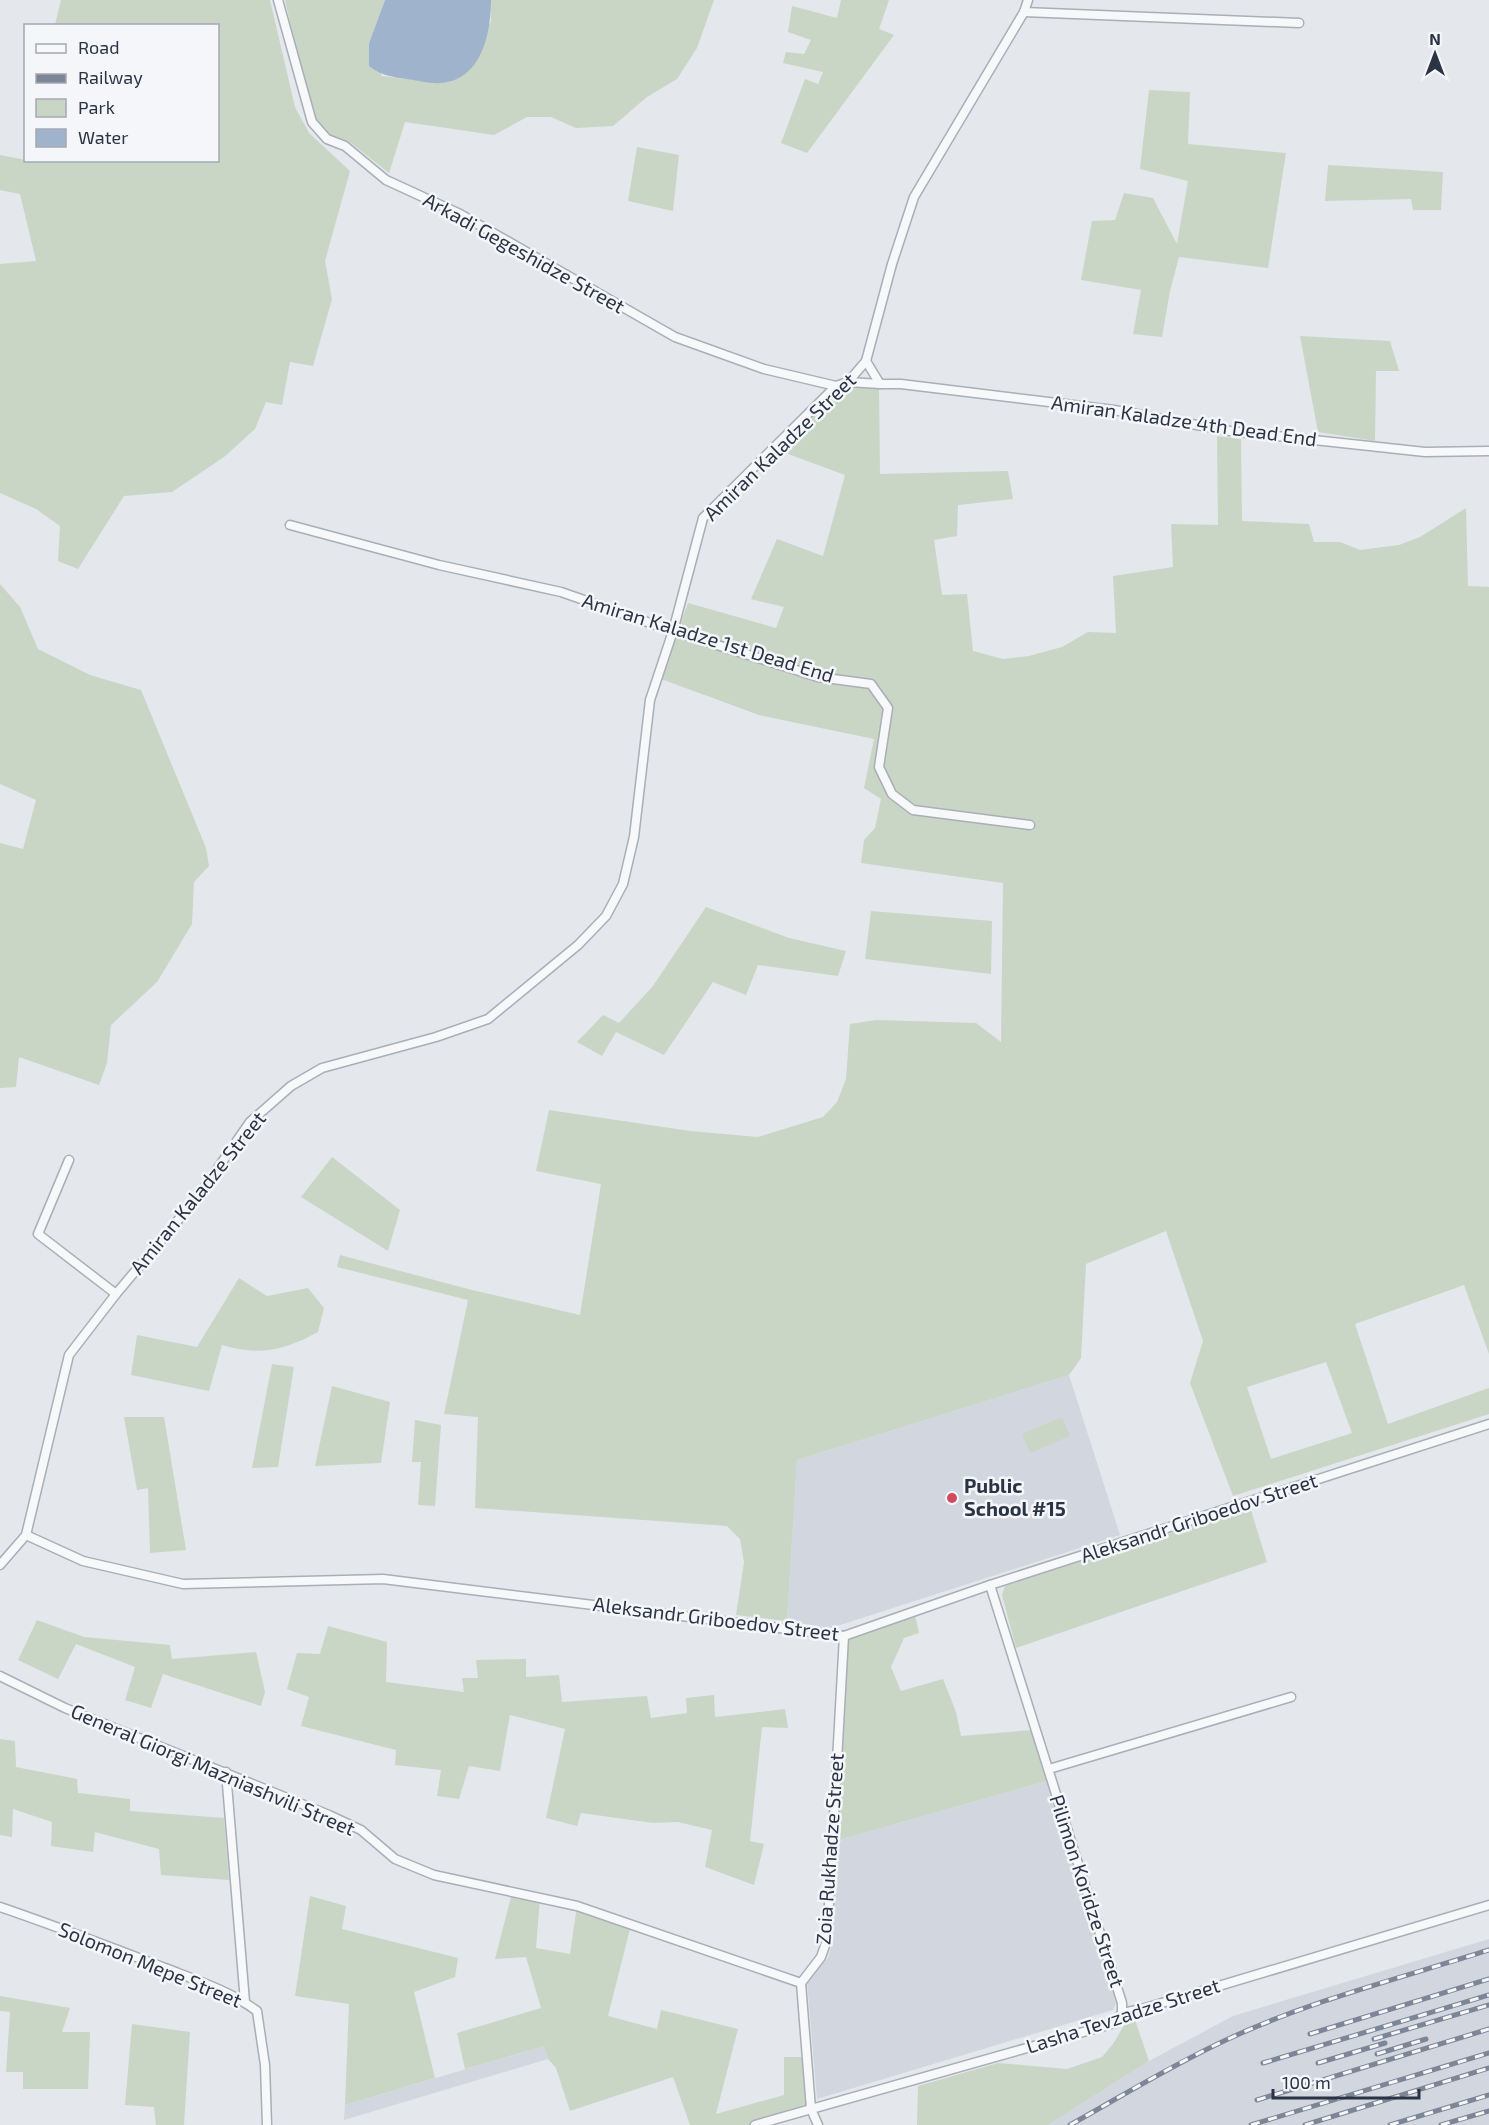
<svg xmlns="http://www.w3.org/2000/svg" width="1489" height="2125" font-family="'Exo 2',sans-serif">
<style>
.built{fill:#d2d6de}
.green{fill:#c9d6c5;fill-rule:evenodd}
.water{fill:#9fb4cc}
.lines{fill:none;stroke-linecap:round;stroke-linejoin:round}
.minor-casing{stroke:#a9aeb7;stroke-width:11}
.minor{stroke:#f7f8fa;stroke-width:8}
.rail-casing{stroke:#7d8696;stroke-width:5}
.rail{stroke:#f4f6f9;stroke-width:3;stroke-dasharray:9;stroke-linecap:butt}
.poi-dot{fill:#d1495b;stroke:#f4f6f9;stroke-width:2}
.labels{text-anchor:middle;stroke-width:5;stroke-linejoin:round;paint-order:stroke}
.street-label{font-size:20px;fill:#2b3445;stroke:#f4f6f9}
.poi-label{font-size:20px;font-weight:bold;fill:#2b3445;stroke:#f4f6f9;text-anchor:start}
</style>
<rect width="100%" height="100%" fill="#e4e7ec"/>
<g class="built">
<polygon points="1069,1375 1120,1535 831,1628 787,1621 797,1460"/>
<polygon points="1047,1781 1116,2003 1113,2010 817,2099 807,1981 828,1958 833,1940 838,1840"/>
<polygon points="1489,1939 1489,2125 1048,2125 1149,2061 1233,2016"/>
<polygon points="544,2046 548,2059 344,2120 345,2105"/>
</g>
<g class="green">
<polygon points="61,0 270,0 295,107 309,133 350,171 325,261 332,299 313,366 290,362 282,405 266,402 255,429 224,457 172,492 124,496 78,569 58,561 60,526 36,509 0,493 0,264 36,261 20,194 0,190 0,155 26,160 218,160 218,26 55,25"/>
<polygon points="285,0 385,0 369,43 382,76 442,83 491,22 491,0 714,0 697,48 677,79 647,97 613,126 576,128 551,117 527,117 494,135 405,122 389,173 351,143 327,134 318,124 301,72"/>
<polygon points="841,0 889,0 879,29 894,35 807,153 781,143 805,79 818,84 823,72 783,63 786,52 804,54 811,40 788,32 792,6 837,18"/>
<polygon points="1149,90 1190,92 1188,144 1286,153 1268,268 1179,257 1170,291 1162,337 1133,334 1141,290 1081,280 1092,221 1115,220 1124,193 1153,198 1177,244 1188,181 1140,169"/>
<polygon points="637,147 679,155 673,211 628,201"/>
<polygon points="1328,165 1443,172 1441,210 1413,210 1411,199 1325,201"/>
<polygon points="1300,336 1390,341 1399,371 1376,371 1375,441 1318,432"/>
<path d="M844 387 879 388 880 474 1008 471 1013 499 958 505 957 536 934 540 942 595 967 594 973 651 1003 659 1029 656 1062 647 1088 632 1116 633 1113 576 1173 567 1171 524 1218 525 1217 436 1241 439 1242 521 1309 524 1314 542H1340L1360 550 1399 545 1420 537 1466 508 1468 586 1489 587V1354L1464 1285 1355 1324 1388 1424 1489 1388V1414L1233 1496 1190 1383 1203 1341 1166 1231 1086 1264 1081 1358 1069 1375 797 1460 787 1621 736 1615 744 1562 740 1539 727 1526 475 1508 478 1417 444 1414 468 1300 337 1267 340 1255 472 1290 580 1315 601 1184 536 1171 549 1110 690 1131 758 1137 823 1117 837 1102 846 1079 850 1024 876 1020 976 1023 1001 1042 1003 883 861 863 864 840 875 828 881 799 864 788 874 739 759 715 661 679 688 603 776 628 784 607 751 599 777 539 823 556 845 475 780 451 824 404ZM1326 1362 1352 1433 1271 1459 1247 1387Z"/>
<polygon points="0,584 20,607 38,649 90,675 141,690 206,848 209,866 194,882 192,924 157,982 111,1025 107,1063 99,1085 19,1057 16,1087 0,1088 0,843 23,849 36,800 0,784"/>
<polygon points="706,907 789,938 846,951 838,976 758,965 746,995 713,982 664,1055 616,1032 602,1056 577,1042 603,1015 619,1023 653,986"/>
<polygon points="871,911 992,921 991,974 865,959"/>
<polygon points="332,1157 400,1210 388,1251 301,1197"/>
<path d="M239 1278 267 1296 308 1288 324 1308 318 1332C283 1351 260 1356 222 1345L209 1391 131 1375 137 1335 197 1347Z"/>
<polygon points="272,1364 294,1367 278,1467 252,1468"/>
<polygon points="332,1386 390,1402 381,1463 315,1466"/>
<polygon points="124,1417 164,1417 186,1550 150,1553 148,1488 137,1490"/>
<polygon points="1062,1417 1070,1436 1030,1453 1022,1434"/>
<polygon points="415,1420 441,1425 435,1506 418,1505 421,1462 412,1462"/>
<polygon points="1250,1507 1267,1562 1016,1648 1002,1595 1005,1586"/>
<polygon points="915,1615 919,1633 904,1638 891,1667 901,1691 943,1679 956,1712 961,1736 1032,1730 1047,1781 838,1840 848,1639"/>
<polygon points="37,1620 84,1637 170,1645 172,1659 256,1652 265,1692 261,1706 163,1674 151,1708 125,1700 135,1667 76,1644 58,1679 18,1660"/>
<polygon points="328,1626 387,1642 386,1682 464,1692 462,1678 478,1678 476,1660 526,1659 526,1677 559,1675 562,1702 647,1696 651,1718 687,1713 686,1698 714,1695 715,1717 785,1709 788,1728 762,1727 750,1841 764,1844 754,1885 705,1867 712,1830 678,1822 653,1823 581,1813 577,1826 546,1818 565,1729 510,1715 500,1771 469,1766 459,1799 437,1796 441,1770 395,1765 396,1750 301,1726 309,1697 287,1689 297,1653 320,1654"/>
<polygon points="0,1739 15,1741 16,1767 77,1779 78,1793 130,1799 130,1811 224,1818 229,1880 161,1875 159,1849 95,1832 93,1852 51,1846 52,1822 13,1809 12,1837 0,1835"/>
<polygon points="512,1893 540,1898 536,1948 570,1954 577,1906 631,1925 608,2016 657,2029 661,2010 738,2029 716,2114 784,2095 784,2057 807,2057 811,2109 755,2125 690,2125 673,2077 570,2111 556,2068 548,2059 544,2046 465,2069 457,2033 541,2008 526,1957 495,1959"/>
<polygon points="310,1896 346,1906 342,1929 458,1958 455,1977 414,1992 435,2078 345,2105 349,2004 295,1996"/>
<polygon points="0,1996 70,2008 62,2032 90,2032 88,2089 23,2089 23,2072 6,2072 10,2012 0,2011"/>
<polygon points="1134,2017 1149,2061 1048,2125 917,2125 918,2086 998,2063 1067,2069 1102,2057 1113,2044 1126,2022"/>
<polygon points="132,2024 190,2032 184,2125 156,2125 154,2107 125,2105"/>
</g>
<path class="water" d="M385 0H491C491 32 482 81 440 83 432 84 421 81 413 80 395 77 383 77 369 66V43Z"/>
<g class="lines">
<g class="minor-casing">
<g id="minor">
<polyline points="278,0 312,122 327,139 345,146 386,180 460,214 675,337 764,369 836,386"/>
<polyline points="1024,12 1299,23"/>
<polyline points="866,361 880,384 901,384 1114,410 1230,431 1425,452 1489,451"/>
<polyline points="848,382 880,384"/>
<polyline points="290,525 439,565 561,592 673,631 818,677 871,684 888,708 879,767 892,794 913,810 1030,825"/>
<polyline points="69,1160 38,1234 116,1294"/>
<polyline points="26,1535 83,1561 183,1584 383,1579 844,1636 990,1585 1489,1424"/>
<polyline points="0,1565 26,1535 69,1355 116,1294 200,1194 250,1122 291,1086 322,1068 436,1037 488,1019 578,945 606,916 623,884 634,837 650,700 673,631 703,518 836,386 848,382 866,361 892,264 914,197 1024,12 1028,0"/>
<polyline points="990,1585 1122,2003 1122,2013"/>
<polyline points="0,1676 65,1708 329,1815 361,1830 395,1859 434,1875 577,1906 801,1983"/>
<polyline points="1049,1769 1291,1697"/>
<polyline points="226,1772 245,2002"/>
<path d="M0 1907C56 1926 110 1947 165 1968 196 1980 230 1991 257 2011L265 2065 267 2125"/>
<polyline points="755,2125 1115,2023 1122,2013 1142,2009 1489,1905"/>
<polyline points="818,2125 811,2109 801,1983 821,1957 827,1940 844,1636"/>
</g>
</g>
<use href="#minor" class="minor"/>
<g class="rail-casing">
<g id="rail">
<polyline points="1310,2034 1489,1979"/>
<polyline points="1374,2039 1489,2005"/>
<polyline points="1377,2054 1426,2039"/>
<polyline points="1263,2063 1489,1995"/>
<polyline points="1318,2063 1385,2043"/>
<polyline points="1257,2100 1489,2029"/>
<path d="M1070 2125C1122 2096 1172 2065 1226 2040 1309 2001 1401 1978 1489 1950"/>
<polyline points="1251,2125 1489,2053"/>
<polyline points="1305,2125 1489,2068"/>
<polyline points="1390,2125 1489,2095"/>
<polyline points="1441,2125 1489,2111"/>
</g>
</g>
<use href="#rail" class="rail"/>
</g>
<circle class="poi-dot" cx="952" cy="1498" r="6"/>
<g class="labels">
<g class="street-label">
<text transform="translate(524 253) rotate(29)" y="7">Arkadi Gegeshidze Street</text>
<text transform="translate(1184 421) rotate(8)" y="7">Amiran Kaladze 4th Dead End</text>
<text transform="translate(780 447) rotate(-44)" y="7">Amiran Kaladze Street</text>
<text transform="translate(708 638) rotate(17)" y="7">Amiran Kaladze 1st Dead End</text>
<text transform="translate(198 1193) rotate(-51)" y="7">Amiran Kaladze Street</text>
<text transform="translate(1199 1518) rotate(-18)" y="7">Aleksandr Griboedov Street</text>
<text transform="translate(716 1619) rotate(7)" y="7">Aleksandr Griboedov Street</text>
<text transform="translate(213 1770) rotate(23)" y="7">General Giorgi Mazniashvili Street</text>
<text transform="translate(830 1849) rotate(-86)" y="7">Zoia Rukhadze Street</text>
<text transform="translate(1087 1891) rotate(72)" y="7">Pilimon Koridze Street</text>
<text transform="translate(150 1965) rotate(22)" y="7">Solomon Mepe Street</text>
<text transform="translate(1123 2016) rotate(-18)" y="7">Lasha Tevzadze Street</text>
</g>
<g class="poi-label">
<text x="964" y="1493">Public<tspan x="964" dy="23">School #15</tspan></text>
</g>
</g>
<rect x="24" y="24" width="195" height="138" fill="#f4f6f9" stroke="#a4a8b1" stroke-width="1.5"/>
<rect x="36" y="44" width="30" height="9" fill="#f7f8fa" stroke="#a4a8b1" stroke-width="1.5"/>
<text x="78" y="54" font-size="18" fill="#2b3445">Road</text>
<rect x="36" y="74" width="30" height="9" fill="#7d8696" stroke="#a4a8b1" stroke-width="1.5"/>
<text x="78" y="84" font-size="18" fill="#2b3445">Railway</text>
<rect x="36" y="99" width="30" height="18" fill="#c9d6c5" stroke="#a4a8b1" stroke-width="1.5"/>
<text x="78" y="114" font-size="18" fill="#2b3445">Park</text>
<rect x="36" y="129" width="30" height="18" fill="#9fb4cc" stroke="#a4a8b1" stroke-width="1.5"/>
<text x="78" y="144" font-size="18" fill="#2b3445">Water</text>
<g transform="translate(1435 54)" stroke="#f4f6f9" stroke-width="4.5" paint-order="stroke">
<path d="M0-4.5L10 22L0 15L-10 22Z" fill="#2b3445"/>
<text y="-9" font-size="16" font-weight="bold" text-anchor="middle" fill="#2b3445">N</text>
</g>
<path d="M1273 2089v9h146v-9" fill="none" stroke="#2b3445" stroke-width="3"/>
<text x="1282" y="2089" font-size="18" fill="#2b3445" stroke="#f4f6f9" stroke-width="4.5" paint-order="stroke">100 m</text>
</svg>
